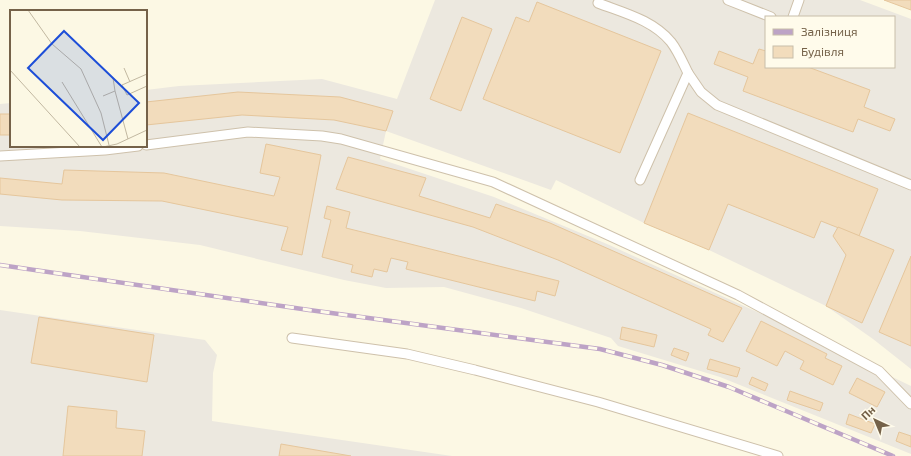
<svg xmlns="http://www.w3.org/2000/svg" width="911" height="456" font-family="'Exo 2',sans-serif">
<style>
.industrial{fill:#ece8df;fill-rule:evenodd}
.building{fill:#f2dcbc;stroke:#e5c69c}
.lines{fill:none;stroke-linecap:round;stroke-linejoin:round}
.service-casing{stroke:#cec1ab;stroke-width:11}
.service{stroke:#fff;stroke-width:9}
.rail-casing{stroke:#bda3c6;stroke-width:4.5}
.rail{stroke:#fffbeb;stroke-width:3;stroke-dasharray:9;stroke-linecap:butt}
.inset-road{fill:none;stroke:#c2b8a1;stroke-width:1}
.view{fill:#1d4ed8;fill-opacity:0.15;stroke:#1d4ed8;stroke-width:2}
.inset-edge{fill:none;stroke:#756249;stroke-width:2}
</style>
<rect width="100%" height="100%" fill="#fcf8e4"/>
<g class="industrial">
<path d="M435 0H860L911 19V369L873 339 826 306 709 250 644 223 556 180 551 190 386 131 380 159 494 197 607 244 764 315 911 386V454L720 377 618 346 611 338 521 308 444 287 386 288 344 280 200 245 80 231 0 226V104L11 103V146H146V90L179 86 322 79 397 99ZM766 17H894V67H766Z"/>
<polygon points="0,310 205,340 217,355 213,373 212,421 452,456 0,456"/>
</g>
<g class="building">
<polygon points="884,0 911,0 911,10"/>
<polygon points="537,2 661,51 620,153 483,99 516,17 529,22"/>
<polygon points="462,17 492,29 461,111 430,99"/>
<polygon points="759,49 766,51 766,67 808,67 870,90 864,107 895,119 890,131 858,119 853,132 743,91 748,77 714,64 719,51 753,64"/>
<polygon points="238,92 340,97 393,111 386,131 334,120 242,115 146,125 146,102"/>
<polygon points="688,113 878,189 859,236 821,221 814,238 728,204 709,250 644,223"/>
<rect x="0" y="114" width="11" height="21"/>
<polygon points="266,144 321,155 302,255 281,250 288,227 162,201 62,200 0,194 0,178 62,184 64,170 164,173 274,196 280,177 260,173"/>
<polygon points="348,157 426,178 419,196 490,218 496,204 550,223 742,308 723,342 708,335 711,329 558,260 473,227 336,189"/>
<polygon points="327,206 350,212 346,228 559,281 555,296 537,291 535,301 406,269 408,262 391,258 387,272 374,269 372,277 351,272 353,265 322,257 331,220 324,218"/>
<polygon points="838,227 894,250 862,323 826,306 846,255 833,236"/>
<polygon points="911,256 911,346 879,332"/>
<polygon points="39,317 154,335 147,382 31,363"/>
<polygon points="761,321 827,354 825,358 842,366 833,385 800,369 804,361 785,351 777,366 746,351"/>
<polygon points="622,327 657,335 654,347 620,339"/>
<polygon points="674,348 689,353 686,361 671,355"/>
<polygon points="710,359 740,368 737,377 707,369"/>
<polygon points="752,377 768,384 765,391 749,384"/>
<polygon points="857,378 885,392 877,407 849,393"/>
<polygon points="790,391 823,403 820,411 787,400"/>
<polygon points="68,406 117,411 116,428 145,431 142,456 63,456"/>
<polygon points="849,414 875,424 871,433 846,424"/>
<polygon points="899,432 911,436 911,447 896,441"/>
<polygon points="281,444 351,456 279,456"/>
</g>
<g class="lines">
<g class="service-casing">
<g id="service">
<polyline points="728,0 771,17"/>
<path d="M598 3C624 13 653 20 671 42 678 51 683 63 688 73"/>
<polyline points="793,17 799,0"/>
<polyline points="146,145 248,132 322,136 341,139 493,182 738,295 879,371 911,404"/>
<polyline points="0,156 105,150 138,146"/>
<polyline points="640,180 688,73 701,92 717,105 911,185"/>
<polyline points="292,338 407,354 475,370 598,402 778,456"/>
</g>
</g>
<use href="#service" class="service"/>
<g class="rail-casing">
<polyline id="rail" points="0,265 309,310 600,349 662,365 729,387 893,456"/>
</g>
<use href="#rail" class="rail"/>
</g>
<g transform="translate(10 10)">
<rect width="137" height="137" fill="#fcf8e4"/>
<path class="inset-road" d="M18 0 42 34 71 59 91 103 99 135M114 58 120 72M0 60 70 137M137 64 112 75 117 85 137 76M103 68 105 81M52 72 92 137M93 86 105 81 118 129M93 137 107 134 137 120"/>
<path class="view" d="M54 21 129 93 93 130 18 58Z"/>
<rect width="137" height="137" class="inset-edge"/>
</g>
<rect x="765" y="16" width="130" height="52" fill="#fffbeb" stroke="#c8beaa"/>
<rect x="773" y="29" width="20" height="6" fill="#bda3c6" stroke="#c8beaa"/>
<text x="801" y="36" font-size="12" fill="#756249">Залізниця</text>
<rect x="773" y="46" width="20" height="12" fill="#f2dcbc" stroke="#c8beaa"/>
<text x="801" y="56" font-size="12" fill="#756249">Будівля</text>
<g transform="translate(875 420) rotate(316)" stroke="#fffbeb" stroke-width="3" paint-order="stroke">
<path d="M0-3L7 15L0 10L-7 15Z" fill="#756249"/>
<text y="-6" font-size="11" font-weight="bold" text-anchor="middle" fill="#756249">Пн</text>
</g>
</svg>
